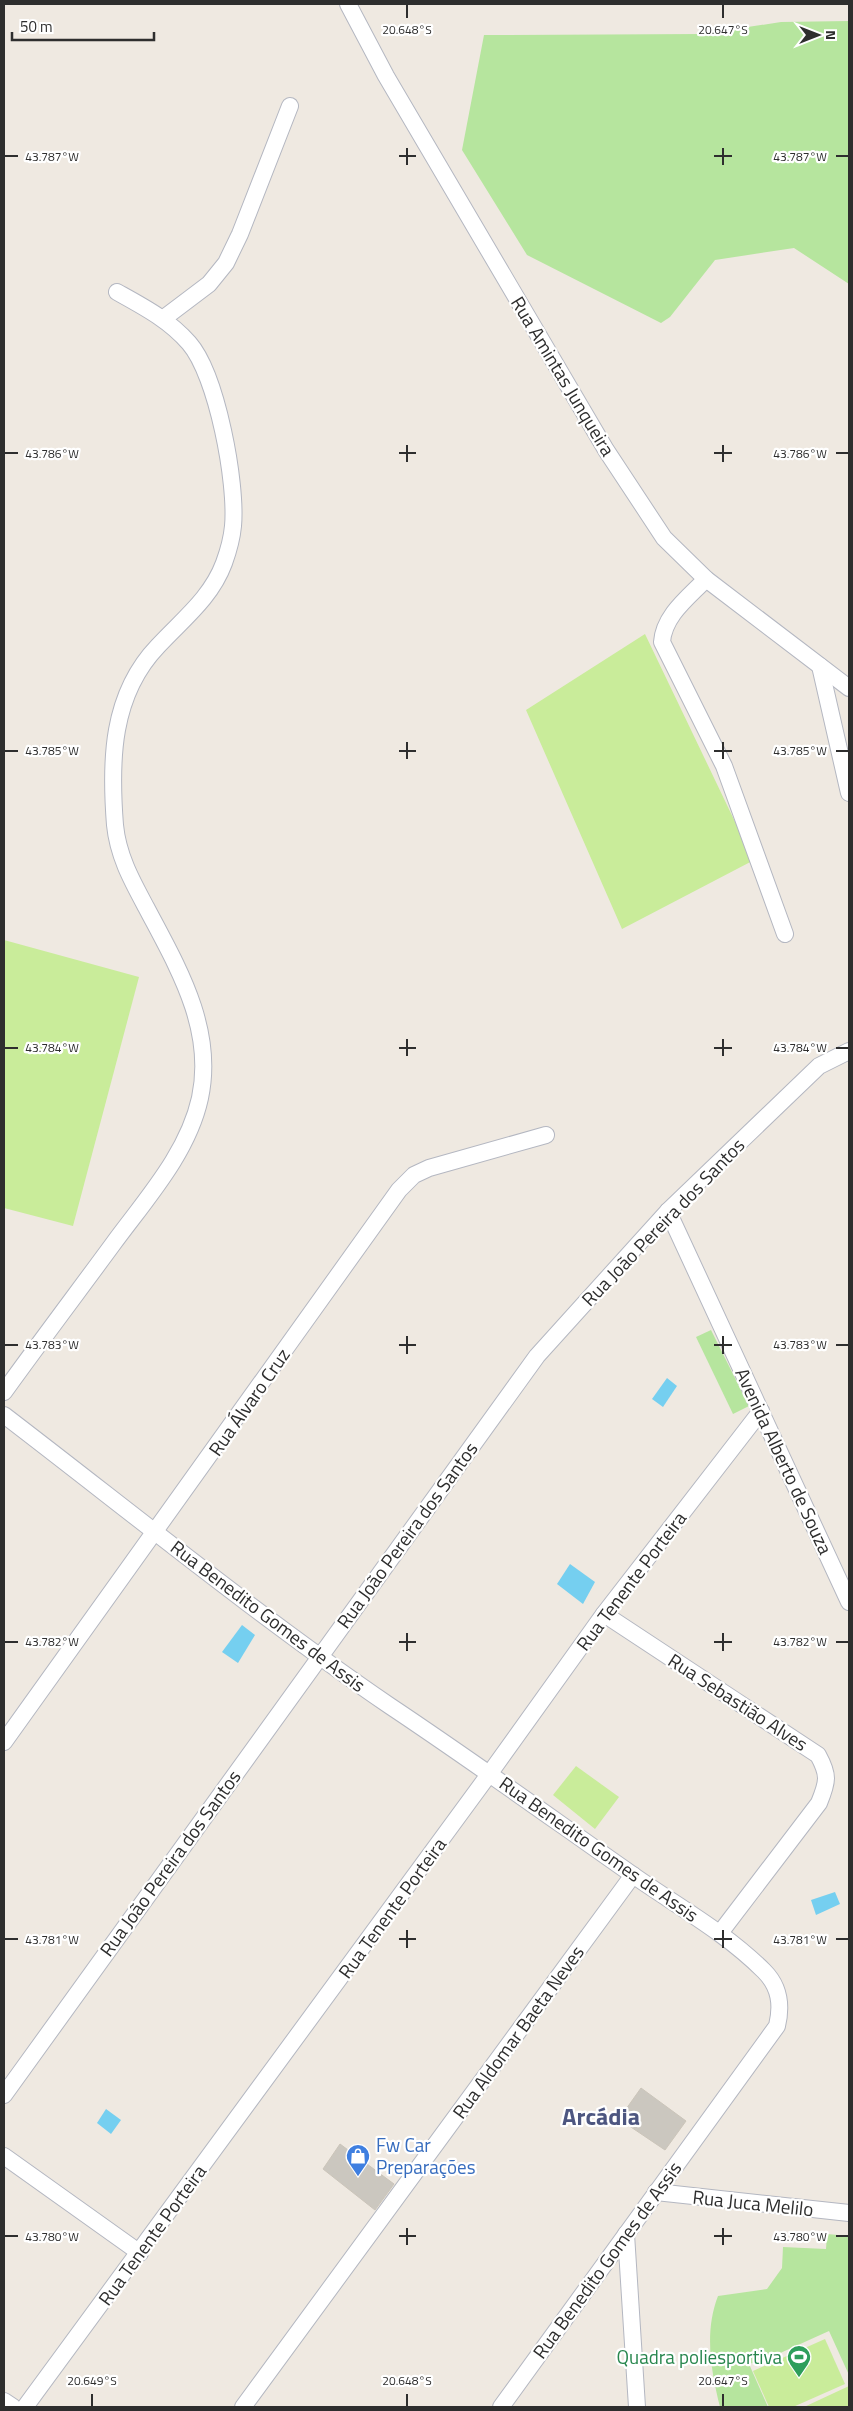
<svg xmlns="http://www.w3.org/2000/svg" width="853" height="2411" font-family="'Titillium Web',sans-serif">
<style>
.green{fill:#b6e59e}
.pitch{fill:#c9ec9a}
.water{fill:#75cff0}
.building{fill:#cbc7bf;stroke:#cbc5ba}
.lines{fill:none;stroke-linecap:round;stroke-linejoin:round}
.street-casing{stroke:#b4b7c1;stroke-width:18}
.street{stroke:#fff;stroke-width:16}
.ticks{fill:none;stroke:#2e2e2e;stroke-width:2}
.labels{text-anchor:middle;stroke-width:4.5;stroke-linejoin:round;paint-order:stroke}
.street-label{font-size:19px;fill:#2e2e2e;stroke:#fff}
.shop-label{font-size:19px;fill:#366cbe;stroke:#fff;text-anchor:start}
.leisure-label{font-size:19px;fill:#27864d;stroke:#fff;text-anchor:end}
.district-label{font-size:24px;font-weight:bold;fill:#4d5680;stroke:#fff}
.ticks-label{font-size:12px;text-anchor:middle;fill:#2e2e2e;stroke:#fff;stroke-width:4.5;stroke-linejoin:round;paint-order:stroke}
</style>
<rect width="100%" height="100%" fill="#efe9e1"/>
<g class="green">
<polygon points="849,21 849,284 794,248 715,260 670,317 661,323 527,255 462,150 484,35 702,34 781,22"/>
<polygon points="711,1330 749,1406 733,1414 696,1337"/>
<path d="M827 2234 849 2236V2375L829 2331 767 2359 749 2364 768 2407H720C711 2371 704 2332 718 2296L767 2289 782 2268 783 2247 826 2249Z"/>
</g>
<g class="pitch">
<polygon points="645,634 738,828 758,858 622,929 526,710"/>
<polygon points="4,940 139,977 73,1226 4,1208"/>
<polygon points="576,1766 619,1797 595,1829 553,1795"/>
<polygon points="825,2339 845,2384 793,2407 769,2407 753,2371"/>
<polygon points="849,2386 849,2407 804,2407"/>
</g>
<g class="water">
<polygon points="667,1378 677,1386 663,1407 652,1399"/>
<polygon points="570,1564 595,1582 583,1604 557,1584"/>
<polygon points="242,1625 255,1635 238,1663 222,1652"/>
<polygon points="835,1892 840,1904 816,1915 811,1900"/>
<polygon points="106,2109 121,2120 111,2134 97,2123"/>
</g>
<g class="building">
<polygon points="641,2088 686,2121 665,2150 619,2119"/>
<polygon points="340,2144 394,2184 375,2210 323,2169"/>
</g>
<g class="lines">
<g class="street-casing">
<g id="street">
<polyline points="348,4 386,76 606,450 664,538 706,579 849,688"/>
<polyline points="164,318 209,284 226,263 240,234 290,106"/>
<path d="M706 579C689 597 664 615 662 642L724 766 785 934"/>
<polyline points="820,666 849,793"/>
<polyline points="668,1211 849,1602"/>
<path d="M4 1392C40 1342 77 1293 113 1244 146 1199 188 1153 200 1098 215 1028 177 966 146 907 132 881 118 856 115 825 110 761 111 695 158 646 183 619 211 598 224 563 228 552 232 537 233 526 237 483 217 375 189 343 169 320 144 307 117 292"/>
<path d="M4 1415C132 1513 257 1615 390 1706 471 1760 550 1817 630 1873 675 1905 724 1931 764 1971 780 1987 782 2005 777 2026L501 2407"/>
<path d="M604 1614 818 1755C829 1775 828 1781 819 1803L720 1933"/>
<polyline points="4,1742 399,1190 414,1175 429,1168 546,1135"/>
<polyline points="4,2095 537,1356 668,1211 819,1066 849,1051"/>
<polyline points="4,2156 140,2253"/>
<polyline points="656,2192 849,2213"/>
<polyline points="626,2234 637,2407"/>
<polyline points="4,2401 13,2407"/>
<polyline points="25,2407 490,1773 604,1614 761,1411"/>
<polyline points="243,2407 633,1875"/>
</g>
</g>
<use href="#street" class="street"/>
</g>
<path class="ticks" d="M407 5V18M723 5V18M407 148V165M723 148V165M5 156H18M399 156H416M714 156H732M836 156H848M407 445V462M723 445V462M5 453H18M399 453H416M714 453H732M836 453H848M407 742V759M723 742V759M5 751H18M399 751H416M714 751H732M836 751H848M407 1039V1056M723 1039V1056M5 1048H18M399 1048H416M714 1048H732M836 1048H848M407 1336V1354M723 1336V1354M5 1345H18M399 1345H416M714 1345H732M836 1345H848M407 1633V1651M723 1633V1651M5 1642H18M399 1642H416M714 1642H732M836 1642H848M407 1930V1948M723 1930V1948M5 1939H18M399 1939H416M714 1939H732M836 1939H848M407 2228V2245M723 2228V2245M5 2236H18M399 2236H416M714 2236H732M836 2236H848M92 2394V2406M407 2394V2406M723 2394V2406"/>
<defs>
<g id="shop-pin" transform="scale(1.25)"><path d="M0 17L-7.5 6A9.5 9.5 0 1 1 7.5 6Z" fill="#3f7fe0" stroke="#fff"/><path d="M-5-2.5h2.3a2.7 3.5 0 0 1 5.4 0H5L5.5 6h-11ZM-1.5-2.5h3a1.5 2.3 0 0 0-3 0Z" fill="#fff"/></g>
<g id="stadium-pin" transform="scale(1.25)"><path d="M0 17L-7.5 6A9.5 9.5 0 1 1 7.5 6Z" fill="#2e9e5b" stroke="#fff"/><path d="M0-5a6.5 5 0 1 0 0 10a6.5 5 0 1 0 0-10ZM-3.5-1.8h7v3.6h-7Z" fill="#fff"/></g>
</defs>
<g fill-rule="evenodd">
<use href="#shop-pin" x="358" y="2156"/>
<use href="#stadium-pin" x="799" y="2357"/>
</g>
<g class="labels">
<g class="street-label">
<text transform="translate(563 376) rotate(59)" y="7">Rua Amintas Junqueira</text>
<text transform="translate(663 1222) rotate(-46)" y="7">Rua João Pereira dos Santos</text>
<text transform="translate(249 1402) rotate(-55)" y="7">Rua Álvaro Cruz</text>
<text transform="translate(784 1461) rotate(65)" y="7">Avenida Alberto de Souza</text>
<text transform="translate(407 1535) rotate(-54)" y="7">Rua João Pereira dos Santos</text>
<text transform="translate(631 1581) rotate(-53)" y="7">Rua Tenente Porteira</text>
<text transform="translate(268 1616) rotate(37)" y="7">Rua Benedito Gomes de Assis</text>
<text transform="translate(738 1702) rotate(33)" y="7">Rua Sebastião Alves</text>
<text transform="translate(599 1849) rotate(35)" y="7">Rua Benedito Gomes de Assis</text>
<text transform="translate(170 1863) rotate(-54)" y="7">Rua João Pereira dos Santos</text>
<text transform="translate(392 1908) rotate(-54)" y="7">Rua Tenente Porteira</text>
<text transform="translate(518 2032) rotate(-54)" y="7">Rua Aldomar Baeta Neves</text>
<text transform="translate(753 2203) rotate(6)" y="7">Rua Juca Melilo</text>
<text transform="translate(152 2235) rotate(-54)" y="7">Rua Tenente Porteira</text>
<text transform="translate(607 2260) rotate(-54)" y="7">Rua Benedito Gomes de Assis</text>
</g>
<g class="shop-label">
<text x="376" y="2152">Fw Car<tspan x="376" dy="22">Preparações</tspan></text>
</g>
<g class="leisure-label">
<text x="782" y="2364">Quadra poliesportiva</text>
</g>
<g class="district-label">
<text x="601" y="2125">Arcádia</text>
</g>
</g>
<g class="ticks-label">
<text x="407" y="34">20.648°S</text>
<text x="723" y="34">20.647°S</text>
<text x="800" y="161">43.787°W</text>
<text x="52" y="161">43.787°W</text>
<text x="800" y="458">43.786°W</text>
<text x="52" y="458">43.786°W</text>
<text x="800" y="755">43.785°W</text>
<text x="52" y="755">43.785°W</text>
<text x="800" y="1052">43.784°W</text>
<text x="52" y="1052">43.784°W</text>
<text x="800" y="1349">43.783°W</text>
<text x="52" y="1349">43.783°W</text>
<text x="800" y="1646">43.782°W</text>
<text x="52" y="1646">43.782°W</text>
<text x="800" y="1944">43.781°W</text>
<text x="52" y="1944">43.781°W</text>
<text x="800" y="2241">43.780°W</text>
<text x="52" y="2241">43.780°W</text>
<text x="92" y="2385">20.649°S</text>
<text x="407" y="2385">20.648°S</text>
<text x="723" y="2385">20.647°S</text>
</g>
<rect width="853" height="2411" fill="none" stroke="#2e2e2e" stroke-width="10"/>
<g transform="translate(818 35) rotate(90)" stroke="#ffffff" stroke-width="4" paint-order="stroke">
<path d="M0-4L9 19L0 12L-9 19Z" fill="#2e2e2e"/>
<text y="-8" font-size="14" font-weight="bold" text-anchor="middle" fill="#2e2e2e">N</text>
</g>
<path d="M12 32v8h142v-8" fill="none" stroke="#2e2e2e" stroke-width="2.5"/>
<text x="20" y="32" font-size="15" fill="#2e2e2e" stroke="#ffffff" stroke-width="4" paint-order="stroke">50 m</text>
</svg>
